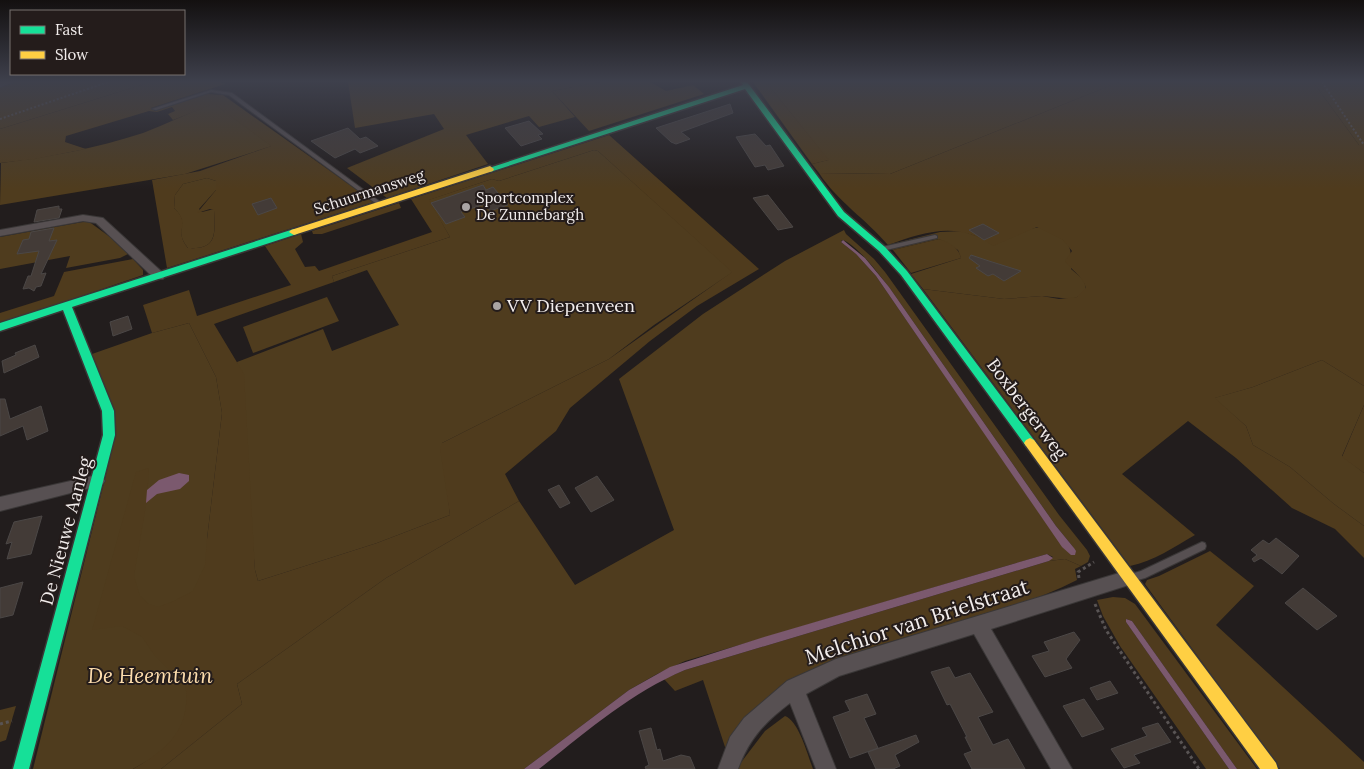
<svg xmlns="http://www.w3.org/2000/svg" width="1364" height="769" font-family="Lora,serif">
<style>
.green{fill:#4f3c1e;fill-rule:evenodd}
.forest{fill:#4f3b1d;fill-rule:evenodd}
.water{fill:#7b596e}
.building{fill:#433b37;stroke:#4b4746}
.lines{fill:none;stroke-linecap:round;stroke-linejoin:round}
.lane-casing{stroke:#3a3737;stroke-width:2}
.street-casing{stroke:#3a3737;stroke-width:2}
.fast-casing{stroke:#3a3737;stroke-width:3}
.slow-casing{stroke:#3a3737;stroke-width:3}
.path-far1{stroke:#595454;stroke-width:2;stroke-dasharray:2 2;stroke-linecap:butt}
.path{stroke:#595454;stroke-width:3;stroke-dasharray:3 3;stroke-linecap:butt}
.lane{fill:#575052;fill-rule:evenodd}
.street{fill:#575052;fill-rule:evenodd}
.fast{fill:#16e098;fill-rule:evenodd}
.slow{fill:#ffcf43;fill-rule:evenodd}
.poi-dot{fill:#a9a4a4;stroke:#241c1b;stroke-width:2}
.labels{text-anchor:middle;stroke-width:4;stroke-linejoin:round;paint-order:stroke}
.far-street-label{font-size:15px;fill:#f2edec;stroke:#241c1b}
.far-poi-label{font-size:15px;fill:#f2edec;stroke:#241c1b;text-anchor:start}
.poi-label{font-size:18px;fill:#f2edec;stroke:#241c1b;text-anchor:start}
.street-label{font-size:18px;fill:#f2edec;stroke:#241c1b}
.near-street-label{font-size:21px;fill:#f2edec;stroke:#241c1b}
.near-park-label{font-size:21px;font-style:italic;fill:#fcdcac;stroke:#241c1b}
</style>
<rect width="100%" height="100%" fill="#221d1d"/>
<g class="green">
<polygon points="11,82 151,82 0,129 0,84"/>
<polygon points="348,82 600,82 552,91 575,117 539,127 529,116 466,135 488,164 387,198 347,168 444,129 434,114 355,128"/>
<polygon points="766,82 1119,82 890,174 819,173 812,164 828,160"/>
<polygon points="1313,82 1364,82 1364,152 1359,145"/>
<path d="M214 103 272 146 185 174 0 205 1 163C49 157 97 148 143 133 167 124 190 112 214 103Z"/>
<polygon points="594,150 598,151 733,272 654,325 609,359 442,443 450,515 377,543 258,581 255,570 237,362 323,329 332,351 399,325 367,270 334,282 332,276 450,237 428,200 492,179 499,181"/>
<path d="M207 178 216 181V190L199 209 202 212 214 209C215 233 218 250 188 248 172 228 192 226 174 208L175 195 183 184Z"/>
<polygon points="88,221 110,237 128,254 120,258 66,268 70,256 0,269 0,237"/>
<path d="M1040 227C1065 241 1073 238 1071 269L1084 280 1086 289 1080 296 1071 299 1042 296 1004 299 923 289 911 274 961 258 958 250 939 239 893 250 888 245 940 232 962 231 982 238Z"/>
<path d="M844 230 846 234 874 259 885 272 1059 515 1087 550 1090 556 1088 562 1081 566 1065 559 1049 561 1053 557 1047 554 685 661 657 674 629 690 524 769H161L242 704 237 684 386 578 519 501 575 585 674 530 619 379 703 314 785 261ZM842 240C857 244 879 275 889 287L1056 526 1074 548 1053 533 876 276 856 254 841 242Z"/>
<polygon points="327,297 339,321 253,353 243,327"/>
<polygon points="189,323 216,377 222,413 207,539 207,708 156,756 133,769 33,769 116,434 92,354 152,333"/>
<polygon points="1322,360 1364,386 1364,405 1342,456 1364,473 1364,526 1334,504 1290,467 1253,445 1246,426 1214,398 1253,387"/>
<polygon points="16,706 6,740 0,742 0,710"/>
<path d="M785 716C799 721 808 756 813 769H736L765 731Z"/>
</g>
<g class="forest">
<path d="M151 82H221L225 84 151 108 155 111 207 94 223 95 374 202 167 268 152 180 200 171 271 146 214 104 173 120 168 114 175 111 172 107 157 112 149 111 66 136 65 142 86 149 35 159 0 163V129ZM207 178 216 181V190L197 213 210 209 214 210C215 233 218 250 188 248 172 228 193 226 174 208L175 195 183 184Z"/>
<polygon points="600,82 650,82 666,91 693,85 704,94 589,131 552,91"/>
<polygon points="753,82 766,82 829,160 812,164"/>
<path d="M1119 82H1313L1359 145 1364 146V386L1322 360 1253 387 1215 398 1246 426 1253 445 1290 467 1334 504 1364 526V558L1335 529 1292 508 1236 458 1188 421 1122 474 1195 535C1174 547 1154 561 1130 566L923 289 1004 299 1042 296 1059 299 1077 297 1086 288C1083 276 1072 271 1065 261L1072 251 1063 240 1037 227 993 246C959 221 926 231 888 245 867 220 837 201 819 173L890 174Z"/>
<path d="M609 135 759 269 697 306 650 341 570 408 556 431 505 474 519 501 386 578 237 684 242 704 161 769H133C170 748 192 727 185 682L172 673 155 656 142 637 122 626 92 630 136 472 149 468 147 499 134 576 140 596 149 604 158 607 174 601 193 591 205 565 207 539 222 413 216 377 189 323 152 333 143 305 189 290 197 316 291 285 265 246 301 234 303 242 295 249 305 267 315 266 319 271 325 269 432 232 411 199ZM594 150 598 151 732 272 609 359 442 443 440 449 450 515 377 543 258 581 255 570 244 374 214 324 334 282 332 276 450 237 429 200 492 179 499 181Z"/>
<polygon points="399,203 401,208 322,234 313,234 312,231"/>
<path d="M939 239C949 242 959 248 961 258L911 273 893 250Z"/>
<polygon points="133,259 143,270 143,275 0,324 0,313 54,296 64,272"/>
<polygon points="1364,405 1364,473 1342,457"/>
<polygon points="1210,551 1254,586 1216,625 1364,762 1364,769 1280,769 1145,584 1147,580 1159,576"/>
<path d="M1065 559 1081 566 1075 569 1077 580C1002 618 916 629 839 659 817 667 792 676 775 692 757 709 742 731 726 750L703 680 675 691 664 679 685 670 1049 561Z"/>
<polygon points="1113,597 1125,598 1135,604 1257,769 1237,769 1132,621 1126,619 1126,622 1229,769 1206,769 1120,646 1103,616 1097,600"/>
</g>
<g class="water">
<polygon points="843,240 865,258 889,287 1056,526 1074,548 1076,551 1075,555 1071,555 1062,547 876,276 856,254 841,242"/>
<polygon points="179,473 189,475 189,481 180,489 157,494 146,503 147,490 159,480"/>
<path d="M1047 554 1053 558 1049 561 685 670C630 693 585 733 539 769H524L629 690 670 667 764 637Z"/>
<polygon points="1126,619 1132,621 1237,769 1229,769 1126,622"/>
</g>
<g class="building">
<polygon points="730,104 733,113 681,132 690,139 676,144 671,142 656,128"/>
<polygon points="529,121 543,134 538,135 542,139 521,146 505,128"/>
<polygon points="348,128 360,139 366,137 378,146 360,153 355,149 335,158 311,141"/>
<polygon points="755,134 766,146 770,145 784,166 768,170 765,165 755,167 736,137"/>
<polygon points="483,185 486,190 493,187 508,205 490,211 485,204 461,212 465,217 446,224 431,203"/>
<polygon points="768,195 793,227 778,230 753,198"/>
<polygon points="271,198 277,208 258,215 252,204"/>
<polygon points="59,206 59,209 62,209 59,218 34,222 37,210"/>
<polygon points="983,224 999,233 984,240 969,230"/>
<polygon points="54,228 49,241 57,240 41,274 46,273 41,286 36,287 34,291 29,288 23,289 28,276 31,276 39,251 17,254 23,240 29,239 31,232"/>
<polygon points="971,255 989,261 1021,271 1004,281 993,274 988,276 976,268 980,266 969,258"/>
<polygon points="128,316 132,329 113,336 110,322"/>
<polygon points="35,345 39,357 4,373 2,361 16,355 15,353"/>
<polygon points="0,399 5,399 10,419 41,406 48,431 27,440 23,426 0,436"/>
<polygon points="597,476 614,500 591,512 575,488"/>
<polygon points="559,485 570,503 560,508 548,490"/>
<polygon points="42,516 31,554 7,559 12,542 6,544 14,522"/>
<polygon points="1276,538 1299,556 1282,574 1261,558 1254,562 1252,559 1257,555 1251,550 1263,540 1269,544"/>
<polygon points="23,582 13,615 0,618 0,588"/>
<polygon points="1303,588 1337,616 1317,630 1285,603"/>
<polygon points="1074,632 1080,640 1066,659 1072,668 1045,677 1032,656 1049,651 1044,642"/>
<polygon points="949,667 955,678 970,673 993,712 978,717 993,745 1008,739 1025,769 972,769 964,754 972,751 965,737 967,737 950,704 947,705 931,672"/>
<polygon points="1110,681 1118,693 1097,700 1090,688"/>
<polygon points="867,694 876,714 864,718 878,748 850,758 833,717 850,711 845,701"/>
<polygon points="1084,699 1104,729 1082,737 1063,706"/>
<polygon points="1158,723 1171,742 1134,755 1140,763 1124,768 1111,749 1147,736 1142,728"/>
<polygon points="651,728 657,750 660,749 663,761 681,755 690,757 695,769 646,769 645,767 649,765 639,731"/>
<polygon points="916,735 919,742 895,755 900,766 893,769 876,769 868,752"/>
</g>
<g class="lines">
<g class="lane-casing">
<g id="lane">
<polygon points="211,90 232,93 383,204 382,205 378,205 229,95 211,92 156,110 152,109"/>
<polygon points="935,235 937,236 937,238 882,251 879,249 882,247"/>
<polygon points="1202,542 1205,543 1206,546 1205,549 1145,578 1134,581 1131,580 1130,577 1131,574 1141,571"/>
</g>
</g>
<g class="street-casing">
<g id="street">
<polygon points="0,82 14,82 0,87"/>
<polygon points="83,215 103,218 163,273 165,276 163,279 155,279 96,223 83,221 0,236 0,230"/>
<polygon points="97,475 102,477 105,481 102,485 0,511 0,497"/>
<path d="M1129 570 1135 573 1137 578 1135 583 991 629 1072 769H1051L974 634 839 676 806 694 836 769H816L790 703C765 722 749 739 738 769H718L730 737 744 718 787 681 836 659Z"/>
</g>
</g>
<g class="fast-casing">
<g id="fast">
<polygon points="741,82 747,82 844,212 885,247 907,271 1034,440 1036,443 1034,446 1026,446 901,275 879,251 838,216 745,89 493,171 490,172 486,169 743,85"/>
<polygon points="294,229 299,232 297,234 72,307 114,411 115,435 29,769 13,769 103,435 102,411 63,310 0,331 0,323"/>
</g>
</g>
<g class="slow-casing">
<g id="slow">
<polygon points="490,166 494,169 493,171 297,234 294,235 289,232 291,230"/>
<polygon points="1030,438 1034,440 1276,763 1278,769 1260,769 1026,446 1024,443 1026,440"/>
</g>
</g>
<g class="path-far1">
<polyline points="1322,82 1364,145"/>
<polyline points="0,119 108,82"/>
</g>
<g class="path">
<polyline points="1079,578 1078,572 1094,562"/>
<polyline points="1095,604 1106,630 1199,769"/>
<polyline points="0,724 12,721"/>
</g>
<use href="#lane" class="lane"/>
<use href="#street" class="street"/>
<use href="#fast" class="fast"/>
<use href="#slow" class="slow"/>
</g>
<linearGradient id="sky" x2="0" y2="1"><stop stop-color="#131010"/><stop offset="0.43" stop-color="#3e404c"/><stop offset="1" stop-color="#3e404c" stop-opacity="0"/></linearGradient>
<rect width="1364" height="189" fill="url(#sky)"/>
<g class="poi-dot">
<circle cx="466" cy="207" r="5"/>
<circle cx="497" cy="306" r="5"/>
</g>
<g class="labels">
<g class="far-street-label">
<text transform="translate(369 192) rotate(-18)" y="5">Schuurmansweg</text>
</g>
<g class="far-poi-label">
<text x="476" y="203">Sportcomplex<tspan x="476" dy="17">De Zunnebargh</tspan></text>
</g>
<g class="poi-label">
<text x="507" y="312">VV Diepenveen</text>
</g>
<g class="street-label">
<text transform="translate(1027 409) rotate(53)" y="6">Boxbergerweg</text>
<text transform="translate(66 531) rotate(-75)" y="6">De Nieuwe Aanleg</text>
</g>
<g class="near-street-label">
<text transform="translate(917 622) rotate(-18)" y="7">Melchior van Brielstraat</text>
</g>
<g class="near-park-label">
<text x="150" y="683">De Heemtuin</text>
</g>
</g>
<rect x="10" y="10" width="175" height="65" fill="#241c1b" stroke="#76706f"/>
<rect x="20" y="26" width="25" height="8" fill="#16e098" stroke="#76706f"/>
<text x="55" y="35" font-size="15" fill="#f2edec">Fast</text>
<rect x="20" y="51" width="25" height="8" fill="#ffcf43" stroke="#76706f"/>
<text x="55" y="60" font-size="15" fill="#f2edec">Slow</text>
</svg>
